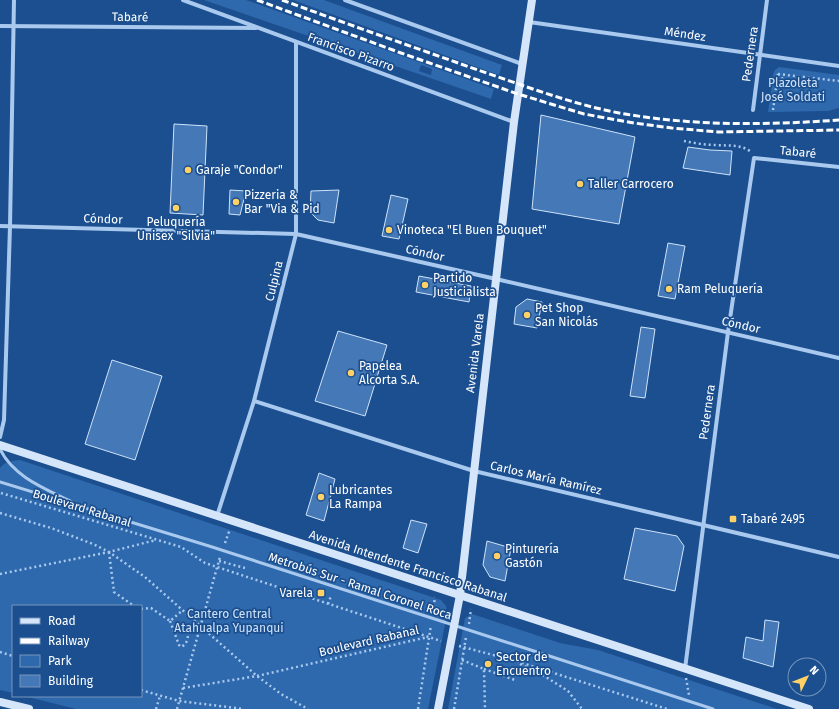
<svg xmlns="http://www.w3.org/2000/svg" width="839" height="709" font-family="'Fira Sans',sans-serif">
<style>
.green{fill:#2e69ad;fill-rule:evenodd}
.building{fill:#4478b7;stroke:#cfe3fa}
.lines{fill:none;stroke-linecap:round;stroke-linejoin:round}
.path{stroke:#a9c9ee;stroke-width:2.5;stroke-dasharray:2 3;stroke-linecap:butt}
.service{stroke:#a9c9ee;stroke-width:3}
.minor{stroke:#a9c9ee;stroke-width:4}
.secondary{stroke:#d6e6fa;stroke-width:8}
.rail{stroke:#fff;stroke-width:3;stroke-dasharray:7 3;stroke-linecap:butt}
.poi-dot{fill:#ffd166;stroke:#1b4f8f;stroke-width:1.5}
.labels{text-anchor:middle;stroke-width:3.5;stroke-linejoin:round;paint-order:stroke}
.street-label{font-size:12px;fill:#fff;stroke:#1b4f8f}
.park-label{font-size:12px;fill:#cfe3fa;stroke:#1b4f8f}
.poi-label{font-size:12px;fill:#fff;stroke:#1b4f8f;text-anchor:start}
</style>
<rect width="100%" height="100%" fill="#1b4f8f"/>
<g class="green">
<path d="M204 0H246L494 89 491 99ZM421 65 432 69 431 75 419 71Z"/>
<polygon points="293,0 324,0 502,65 499,75"/>
<polygon points="779,67 839,75 839,108 828,111 768,112 773,75 775,70"/>
<path d="M20 460 441 600 446 606 447 615 428 709H76L24 696H141V606H13V693L0 690V468C5 461 12 461 20 460Z"/>
<polygon points="472,614 560,643 598,650 777,709 448,709 465,618"/>
</g>
<g class="building">
<polygon points="541,115 635,137 619,224 532,209"/>
<polygon points="174,124 207,126 203,215 170,213"/>
<polygon points="688,147 710,150 732,151 730,175 683,168"/>
<polygon points="230,190 246,191 240,215 229,214"/>
<polygon points="339,190 334,223 318,220 310,212 311,191"/>
<polygon points="391,195 408,199 399,239 382,236"/>
<polygon points="668,243 685,246 675,299 658,296"/>
<polygon points="419,276 471,286 469,302 416,292"/>
<polygon points="527,299 542,302 537,328 514,324 516,307"/>
<polygon points="641,327 655,329 645,398 630,396"/>
<polygon points="338,331 387,345 365,416 315,401"/>
<polygon points="112,360 162,376 135,460 85,444"/>
<polygon points="319,473 335,479 324,521 306,515"/>
<polygon points="411,520 427,524 418,553 403,548"/>
<polygon points="635,528 677,536 684,546 675,591 624,579"/>
<polygon points="487,541 511,548 505,581 490,577 483,565"/>
<polygon points="765,620 779,622 773,667 743,658 746,637 763,641"/>
</g>
<g class="lines">
<g class="path">
<polyline points="778,74 839,81"/>
<polyline points="778,74 790,87"/>
<polyline points="773,110 778,74"/>
<path d="M684 141C694 143 705 145 716 145 728 146 739 144 750 151"/>
<polyline points="1,493 181,547 205,563 441,641"/>
<polyline points="0,513 51,528 93,544 109,552 145,577 257,676 281,694 308,709"/>
<polyline points="225,543 230,529"/>
<polyline points="109,552 114,592 134,606"/>
<polyline points="219,561 245,568"/>
<polyline points="0,574 109,552 156,540"/>
<polyline points="328,604 331,596"/>
<polyline points="141,609 151,608 170,621 183,610"/>
<polyline points="433,612 435,597"/>
<path d="M170 621 179 645 181 647C187 644 188 639 188 633"/>
<polyline points="469,624 471,609"/>
<polyline points="459,646 516,661 667,709"/>
<polyline points="0,652 13,656"/>
<polyline points="462,660 484,669 485,709"/>
<polyline points="520,664 546,677 568,691 582,709"/>
<polyline points="484,669 515,680"/>
<polyline points="686,678 689,695"/>
<polyline points="183,688 257,676 428,637"/>
<polyline points="141,690 179,701 244,709"/>
<polyline points="156,709 160,696"/>
<polyline points="177,709 220,557"/>
<polyline points="418,709 431,625"/>
<polyline points="454,709 466,637"/>
</g>
<g class="service">
<path d="M0 449C13 477 46 489 72 502"/>
<polyline points="0,482 209,546 713,709"/>
</g>
<g class="minor">
<polyline points="183,0 514,122"/>
<polyline points="345,0 522,64"/>
<polyline points="529,22 839,66"/>
<polyline points="0,26 256,28"/>
<polyline points="753,110 767,0"/>
<polyline points="0,226 296,234 496,279 839,358"/>
<polyline points="254,401 474,471 839,557"/>
<polyline points="0,437 4,420 10,226 14,0"/>
<polyline points="217,516 254,401 296,234 296,43"/>
<polyline points="685,669 728,332 754,158 839,167"/>
</g>
<g class="secondary">
<polyline points="0,445 809,709"/>
<polyline points="0,702 29,709"/>
<polyline points="438,709 460,595 514,122 532,0"/>
</g>
<g class="rail">
<polyline points="257,0 401,53 518,94 584,114 634,123 672,128 718,132 839,130"/>
<path d="M282 0C347 24 413 47 478 70 528 87 579 107 631 115 700 126 770 125 839 120"/>
</g>
</g>
<g class="poi-dot">
<circle cx="188" cy="170" r="4"/>
<circle cx="580" cy="184" r="4"/>
<circle cx="236" cy="202" r="4"/>
<circle cx="176" cy="208" r="4"/>
<circle cx="389" cy="230" r="4"/>
<circle cx="425" cy="285" r="4"/>
<circle cx="669" cy="289" r="4"/>
<circle cx="527" cy="315" r="4"/>
<circle cx="351" cy="373" r="4"/>
<circle cx="321" cy="497" r="4"/>
<rect x="729" y="515" width="8" height="8" rx="2"/>
<circle cx="497" cy="556" r="4"/>
<rect x="317" y="589" width="8" height="8" rx="2"/>
<circle cx="488" cy="664" r="4"/>
</g>
<g class="labels">
<g class="street-label">
<text transform="translate(130 17) rotate(1)" y="4">Tabaré</text>
<text transform="translate(685 34) rotate(8)" y="4">Méndez</text>
<text transform="translate(351 52) rotate(20)" y="4">Francisco Pizarro</text>
<text transform="translate(750 54) rotate(-82)" y="4">Pedernera</text>
<text transform="translate(798 152) rotate(6)" y="4">Tabaré</text>
<text transform="translate(103 219) rotate(2)" y="4">Cóndor</text>
<text transform="translate(425 253) rotate(13)" y="4">Cóndor</text>
<text transform="translate(274 281) rotate(-76)" y="4">Culpina</text>
<text transform="translate(741 325) rotate(13)" y="4">Cóndor</text>
<text transform="translate(475 353) rotate(-83)" y="4">Avenida Varela</text>
<text transform="translate(707 412) rotate(-82)" y="4">Pedernera</text>
<text transform="translate(546 478) rotate(13)" y="4">Carlos María Ramírez</text>
<text transform="translate(82 508) rotate(17)" y="4">Boulevard Rabanal</text>
<text transform="translate(408 566) rotate(18)" y="4">Avenida Intendente Francisco Rabanal</text>
<text transform="translate(360 586) rotate(18)" y="4">Metrobús Sur - Ramal Coronel Roca</text>
<text transform="translate(369 641) rotate(-13)" y="4">Boulevard Rabanal</text>
</g>
<g class="park-label">
<text x="793" y="87">Plazoleta<tspan x="793" dy="14">José Soldati</tspan></text>
<text x="229" y="618">Cantero Central<tspan x="229" dy="14">Atahualpa Yupanqui</tspan></text>
</g>
<g class="poi-label">
<text x="196" y="174">Garaje "Condor"</text>
<text x="588" y="188">Taller Carrocero</text>
<text x="244" y="199">Pizzeria &amp;<tspan x="244" dy="14">Bar "Via &amp; Pid</tspan></text>
<text x="176" y="226" text-anchor="middle">Peluquería<tspan x="176" dy="14">Unisex "Silvia"</tspan></text>
<text x="397" y="234">Vinoteca "El Buen Bouquet"</text>
<text x="433" y="282">Partido<tspan x="433" dy="14">Justicialista</tspan></text>
<text x="677" y="293">Ram Peluquería</text>
<text x="535" y="312">Pet Shop<tspan x="535" dy="14">San Nicolás</tspan></text>
<text x="359" y="370">Papelea<tspan x="359" dy="14">Alcorta S.A.</tspan></text>
<text x="329" y="494">Lubricantes<tspan x="329" dy="14">La Rampa</tspan></text>
<text x="741" y="523">Tabaré 2495</text>
<text x="505" y="553">Pinturería<tspan x="505" dy="14">Gastón</tspan></text>
<text x="313" y="597" text-anchor="end">Varela</text>
<text x="496" y="661">Sector de<tspan x="496" dy="14">Encuentro</tspan></text>
</g>
</g>
<rect x="12" y="605" width="130" height="92" fill="#1b4f8f" stroke="#7695bc"/>
<rect x="20" y="618" width="20" height="6" fill="#d6e6fa" stroke="#7695bc"/>
<text x="48" y="625" font-size="12" fill="#ffffff">Road</text>
<rect x="20" y="638" width="20" height="6" fill="#ffffff" stroke="#7695bc"/>
<text x="48" y="645" font-size="12" fill="#ffffff">Railway</text>
<rect x="20" y="655" width="20" height="12" fill="#2e69ad" stroke="#7695bc"/>
<text x="48" y="665" font-size="12" fill="#ffffff">Park</text>
<rect x="20" y="675" width="20" height="12" fill="#4478b7" stroke="#7695bc"/>
<text x="48" y="685" font-size="12" fill="#ffffff">Building</text>
<g transform="translate(807 677) rotate(47)"><circle r="19" fill="#1b4f8f" stroke="#7695bc"/>
<path d="M0-3L7 15L0 10L-7 15Z" fill="#ffd166"/>
<text y="-6" font-size="11" font-weight="bold" text-anchor="middle" fill="#ffffff">N</text>
</g>
</svg>
